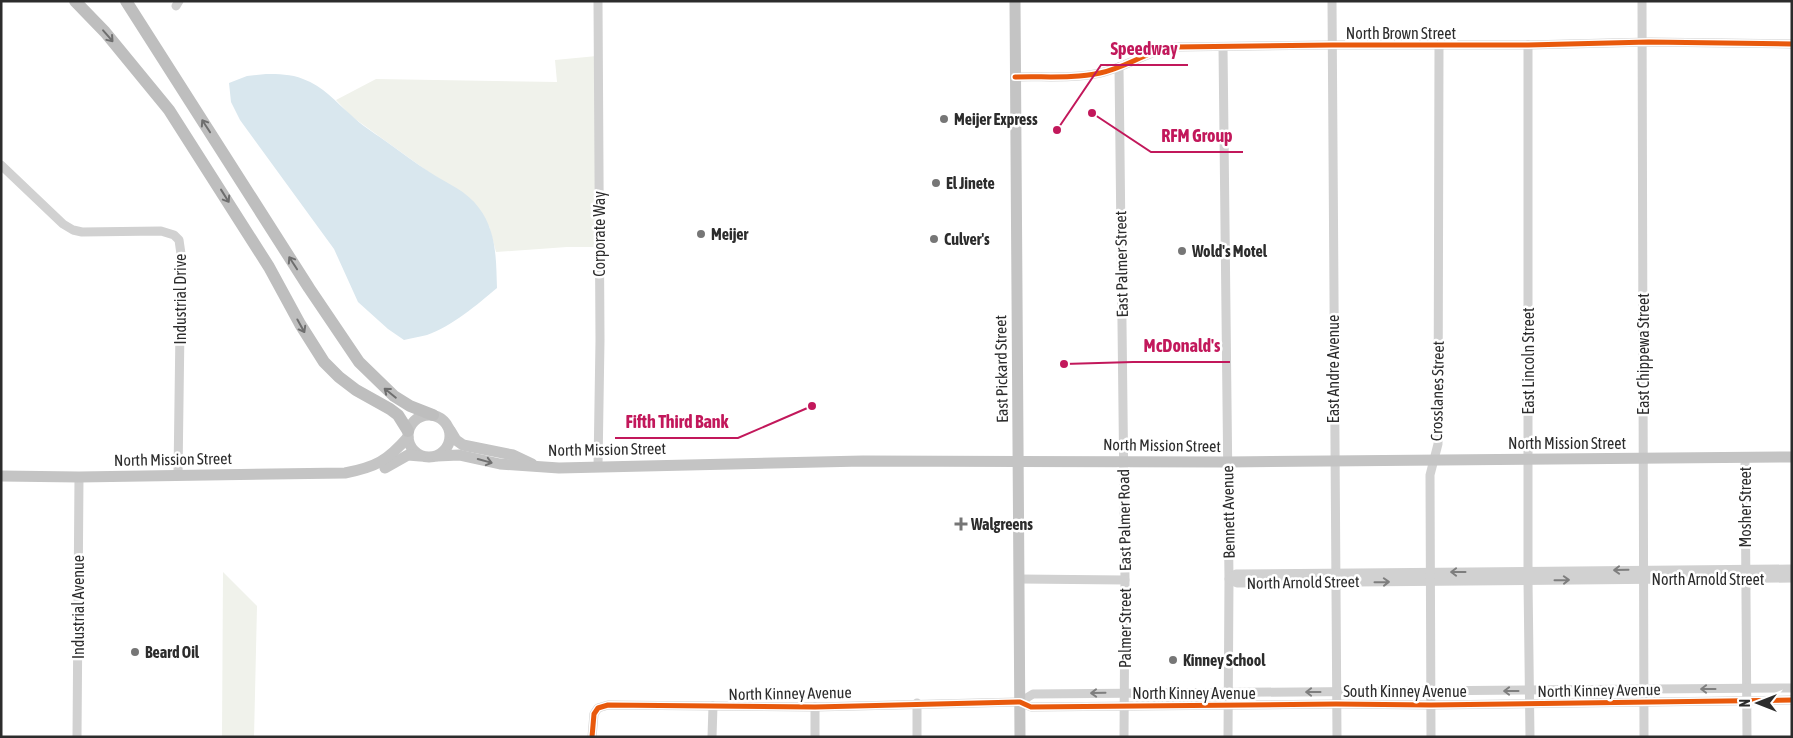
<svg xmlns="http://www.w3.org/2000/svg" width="1793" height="738" font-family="'Asap Condensed',sans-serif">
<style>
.green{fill:#f0f2eb}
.water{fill:#d9e7ee}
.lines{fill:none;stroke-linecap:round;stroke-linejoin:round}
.minor{stroke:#d1d1d1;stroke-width:9}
.major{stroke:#c4c4c4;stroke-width:11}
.highway{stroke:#bebebe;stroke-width:12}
.cycleway-casing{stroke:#fff;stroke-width:8}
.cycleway{stroke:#e8590c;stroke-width:5}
.oneway{stroke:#6e6e6e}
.oneway2{stroke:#707070}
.oneway3{stroke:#7e7e7e}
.poi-dot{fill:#767676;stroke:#fff;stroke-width:2}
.labels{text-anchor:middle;stroke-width:5;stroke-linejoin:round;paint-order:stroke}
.street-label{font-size:16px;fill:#2c2c2c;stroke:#fff}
.poi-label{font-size:16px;font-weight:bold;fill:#2c2c2c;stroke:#fff;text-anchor:start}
.leader{fill:none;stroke:#c2185b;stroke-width:2}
.callout-dot{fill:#c2185b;stroke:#fff;stroke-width:2}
.callout-label{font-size:18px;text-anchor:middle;font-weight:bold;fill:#c2185b;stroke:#fff;stroke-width:5;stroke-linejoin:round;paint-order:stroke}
</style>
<rect width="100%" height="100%" fill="#fff"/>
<g class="green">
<polygon points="597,56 599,247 567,247 496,252 489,226 430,173 351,116 336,100 376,79 557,82 555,60"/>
<polygon points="223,572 257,606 254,737 222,737"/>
</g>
<path class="water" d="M266 74C278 74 291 74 303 79 323 86 336 102 351 115 361 125 373 132 384 140 400 151 415 163 431 173 448 184 467 191 479 208 497 232 496 260 497 288 478 304 451 327 427 335 420 337 411 338 404 340L388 329 358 302 334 249 240 120 231 102 229 83 247 76Z"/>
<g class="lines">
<g class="minor">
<polyline points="598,1 600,340 598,467"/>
<polyline points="1332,1 1337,737"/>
<polyline points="1642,1 1644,737"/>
<polyline points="176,6 179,1"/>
<polyline points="1528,45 1528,581 1530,737"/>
<polyline points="1223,47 1229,579 1228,737"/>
<polyline points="1119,67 1125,580 1124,737"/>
<path d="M1015 77C1043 76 1073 79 1100 73 1128 67 1146 51 1176 47L1332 45H1528L1649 42 1792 44"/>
<polyline points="1,165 63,224 73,230 82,232 161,231 174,235 179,240 181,254 178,475"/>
<polyline points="1745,457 1747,737"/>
<polyline points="1792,569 1236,574 1229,579 1237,583 1792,578"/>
<polyline points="1020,579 1125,580"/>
<polyline points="1020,702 1033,694 1792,688"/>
<polyline points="917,703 917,737"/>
<polyline points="815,707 815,737"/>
<polyline points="77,737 79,477"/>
<polyline points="592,737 594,714 598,708 608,705 815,707 1020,702 1031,707 1336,704 1431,705 1792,700"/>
<polyline points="712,737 713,706"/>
<polyline points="1431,737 1430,475 1438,444 1439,45"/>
</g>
<g class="major">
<polyline points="1015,1 1020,737"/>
<circle cx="429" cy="436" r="21"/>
<polyline points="450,430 456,440 463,445 513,455 532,464"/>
<polyline points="437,456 459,455 500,464 559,468 863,461 1227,462 1792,457"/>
<polyline points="385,468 408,455 420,456"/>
<path d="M1 476 79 477 345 473C376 467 387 461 408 437"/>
</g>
<g class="highway">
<polyline points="75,1 105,32 169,110 269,267 300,324 324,362 339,377 356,390 390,409 398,415 408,431"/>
<polyline points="126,1 309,288 359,362 394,396 410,406 433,415"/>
</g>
<g class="cycleway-casing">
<g id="cycleway">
<path d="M1015 77C1043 76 1073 79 1100 73 1128 67 1146 51 1176 47L1332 45H1528L1649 42 1792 44"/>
<polyline points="592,737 594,714 598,708 608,705 815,707 1020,702 1031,707 1336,704 1431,705 1792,700"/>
</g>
</g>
<use href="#cycleway" class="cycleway"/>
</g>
<defs><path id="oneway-shaft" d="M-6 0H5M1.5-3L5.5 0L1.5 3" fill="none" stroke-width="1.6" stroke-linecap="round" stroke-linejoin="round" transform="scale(1.25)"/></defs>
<g class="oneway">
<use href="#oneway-shaft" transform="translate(108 36) rotate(49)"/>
<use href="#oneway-shaft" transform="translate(206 126) rotate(-123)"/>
<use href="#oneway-shaft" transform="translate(225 196) rotate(58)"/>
<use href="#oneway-shaft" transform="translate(293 263) rotate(-123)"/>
<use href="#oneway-shaft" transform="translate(301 326) rotate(61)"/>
<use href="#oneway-shaft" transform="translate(390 393) rotate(-141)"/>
</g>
<use class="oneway2" href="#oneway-shaft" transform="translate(485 461) rotate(15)"/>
<g class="oneway3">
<use href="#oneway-shaft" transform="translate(1621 570) rotate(179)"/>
<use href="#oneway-shaft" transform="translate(1458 572) rotate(180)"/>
<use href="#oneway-shaft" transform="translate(1562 580) rotate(-1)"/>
<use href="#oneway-shaft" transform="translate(1382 582) rotate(-1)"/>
<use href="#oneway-shaft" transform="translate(1708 689) rotate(180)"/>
<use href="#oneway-shaft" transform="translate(1511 691) rotate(180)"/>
<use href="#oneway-shaft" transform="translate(1313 692) rotate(-180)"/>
<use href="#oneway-shaft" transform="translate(1098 693) rotate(179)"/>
</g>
<g class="poi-dot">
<circle cx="944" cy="119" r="5"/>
<circle cx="936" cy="183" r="5"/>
<circle cx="701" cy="234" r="5"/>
<circle cx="934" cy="239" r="5"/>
<circle cx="1182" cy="251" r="5"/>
<path d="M958.5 516.5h5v5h5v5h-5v5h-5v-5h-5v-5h5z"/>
<circle cx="135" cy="652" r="5"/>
<circle cx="1173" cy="660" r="5"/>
</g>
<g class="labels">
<g class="street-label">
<text x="1401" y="39">North Brown Street</text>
<text transform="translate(599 234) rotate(-90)" y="6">Corporate Way</text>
<text transform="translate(1121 264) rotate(-91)" y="6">East Palmer Street</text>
<text transform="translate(180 299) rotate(-90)" y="6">Industrial Drive</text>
<text transform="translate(1643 354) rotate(-90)" y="6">East Chippewa Street</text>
<text transform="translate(1528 361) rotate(-90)" y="6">East Lincoln Street</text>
<text transform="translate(1001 369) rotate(-91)" y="6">East Pickard Street</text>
<text transform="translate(1333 369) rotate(-90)" y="6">East Andre Avenue</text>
<text transform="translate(1437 391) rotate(-89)" y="6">Crosslanes Street</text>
<text x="1567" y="449">North Mission Street</text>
<text transform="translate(1162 445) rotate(1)" y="6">North Mission Street</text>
<text transform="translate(607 449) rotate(-1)" y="6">North Mission Street</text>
<text transform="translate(173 459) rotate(-1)" y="6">North Mission Street</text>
<text transform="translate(1745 507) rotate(-90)" y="6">Mosher Street</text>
<text transform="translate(1228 512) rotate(-91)" y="6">Bennett Avenue</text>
<text transform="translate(1124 520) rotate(-91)" y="6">East Palmer Road</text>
<text x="1708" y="585">North Arnold Street</text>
<text transform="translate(1303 582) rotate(-1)" y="6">North Arnold Street</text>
<text transform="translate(78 607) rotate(-90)" y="6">Industrial Avenue</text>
<text transform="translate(1125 628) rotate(-90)" y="6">Palmer Street</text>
<text transform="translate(1599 690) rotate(-1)" y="6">North Kinney Avenue</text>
<text x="1405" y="697">South Kinney Avenue</text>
<text transform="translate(790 693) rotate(-1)" y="6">North Kinney Avenue</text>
<text x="1194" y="699">North Kinney Avenue</text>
</g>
<g class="poi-label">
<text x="954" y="125">Meijer Express</text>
<text x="946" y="189">El Jinete</text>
<text x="711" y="240">Meijer</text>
<text x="944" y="245">Culver's</text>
<text x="1192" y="257">Wold's Motel</text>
<text x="971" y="530">Walgreens</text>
<text x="145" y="658">Beard Oil</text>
<text x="1183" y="666">Kinney School</text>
</g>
</g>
<path class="leader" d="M1057 130L1101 65H1188M1092 113L1151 152H1243M1064 364L1133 362H1230M812 406L738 438H615"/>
<g class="callout-dot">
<circle cx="1057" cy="130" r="5"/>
<circle cx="1092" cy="113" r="5"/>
<circle cx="1064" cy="364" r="5"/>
<circle cx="812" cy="406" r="5"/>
</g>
<g class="callout-label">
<text x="1144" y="55">Speedway</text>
<text x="1197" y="142">RFM Group</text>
<text x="1182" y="352">McDonald's</text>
<text x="677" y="428">Fifth Third Bank</text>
</g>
<rect width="1793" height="738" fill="none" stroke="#2c2c2c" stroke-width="5"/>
<g transform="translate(1758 703) rotate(270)" stroke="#ffffff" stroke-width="4" paint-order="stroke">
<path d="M0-4L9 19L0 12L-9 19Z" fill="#2c2c2c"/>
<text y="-8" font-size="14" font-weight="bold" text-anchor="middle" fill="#2c2c2c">N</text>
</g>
</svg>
